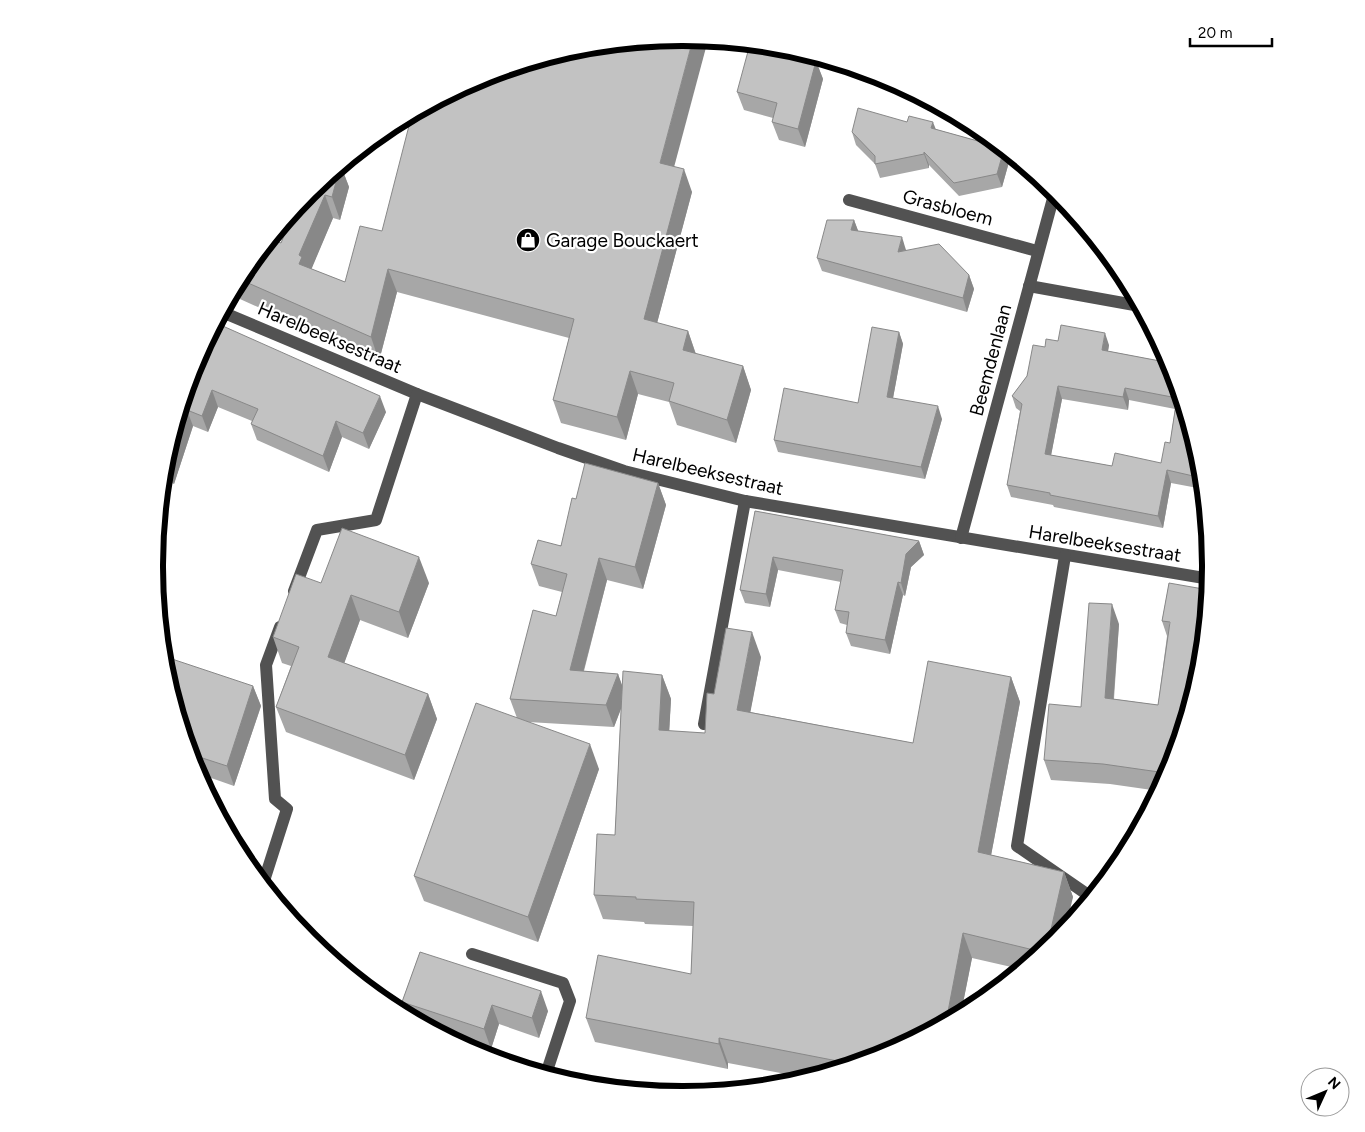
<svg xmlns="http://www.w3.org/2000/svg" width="1365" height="1132" font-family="Figtree,sans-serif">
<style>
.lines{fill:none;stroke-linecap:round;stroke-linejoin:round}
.minor{stroke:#525252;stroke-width:12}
.wall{fill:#a7a7a7;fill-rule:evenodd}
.shaded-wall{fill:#888}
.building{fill:#c2c2c2;stroke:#888;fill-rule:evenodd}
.labels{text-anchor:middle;stroke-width:4.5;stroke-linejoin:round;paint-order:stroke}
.street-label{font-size:19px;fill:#000;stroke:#fff}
.poi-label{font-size:19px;fill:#000;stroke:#fff;text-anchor:start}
.rim{fill:none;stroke:#000;stroke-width:6}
</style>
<rect width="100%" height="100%" fill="#fff"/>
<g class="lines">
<g class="minor">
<polyline points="849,200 1037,251"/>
<polyline points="1029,286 1140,306"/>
<polyline points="222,312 417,394 558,448 624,471 745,501 1210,579"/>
<polyline points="961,538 1055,191"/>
<polyline points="1065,556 1017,846 1091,897"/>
<polyline points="294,591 317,530 376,520 417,394"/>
<polyline points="704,724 745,501"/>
<polyline points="263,884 287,809 275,799 266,665 280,627"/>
<polyline points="472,954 563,983 570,1001 546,1074"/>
</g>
</g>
<g class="wall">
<polygon points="816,61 823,79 805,147 779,140 772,122 773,118 744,110 737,92"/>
<polygon points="935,129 1003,148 1004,150 1009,162 1002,187 959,196 929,165 929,168 880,178 875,164 856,145 852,132"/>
<polygon points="341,166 349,187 340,220 333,218 311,269 345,282 674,166 692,192 657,323 688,331 696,354 743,366 751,390 736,443 677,425 669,402 638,394 626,440 561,423 553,400 569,338 397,292 379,361 231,295 243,272 281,243 309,192"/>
<polygon points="854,220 858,231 969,275 974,289 967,312 822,271 817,258"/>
<polygon points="1088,231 1113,262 1100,259 1095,246 1096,241 1092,240"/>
<polygon points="899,332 903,344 893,398 942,419 925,479 778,452 774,440 858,403"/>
<path d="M1058 341 1109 345 1108 351 1160 361 1163 349 1201 463 1203 489 1171 483 1163 528 1054 507 1053 505 1011 497 1007 485 1020 411 1016 408 1012 396 1027 376 1045 347ZM1062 399 1128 410 1129 400 1175 409 1170 443 1161 463 1112 466 1051 455Z"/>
<polygon points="194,363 386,412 369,449 342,437 329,472 257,440 251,424 252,421 218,407 208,432 193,426 174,484 163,479 164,463"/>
<polygon points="658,483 666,505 643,589 607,580 584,671 618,674 622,686 662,675 671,699 669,731 705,733 714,694 761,657 750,712 913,743 1011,677 1020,702 991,855 1064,872 1073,897 1056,940 1020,969 972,958 961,1013 884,1054 807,1078 728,1063 728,1069 595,1042 586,1018 691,974 693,926 645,924 644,922 603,919 594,895 615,835 621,708 614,727 528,722 599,769 538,942 424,901 414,876 517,718 510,699 556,616 562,592 539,586 531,564"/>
<polygon points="755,511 919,541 924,555 911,567 905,596 903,595 890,654 851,646 846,633 847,625 840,623 835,610 841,582 778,570 770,607 745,603 740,590"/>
<polygon points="321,583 429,583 408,638 360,620 344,663 428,694 437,719 414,780 286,732 276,707 291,666 282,663 273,637"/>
<polygon points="1169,583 1171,769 1159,791 1110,784 1051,780 1044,760 1081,707 1119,624 1114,699 1158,705 1167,636 1162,621"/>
<polygon points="164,669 253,686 261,706 234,786 197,773 194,768"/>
<polygon points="420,952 548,1011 539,1038 499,1024 491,1049 437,1031 407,1015 402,1002"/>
</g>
<g class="shaded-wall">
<polygon points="693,39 708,40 669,186 660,163"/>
<polygon points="816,61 823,79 805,147 798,129"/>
<polygon points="933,122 938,135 931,128"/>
<polygon points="1004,149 1009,162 1002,187 997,174"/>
<polygon points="924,152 929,165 929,168 924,154"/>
<polygon points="341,166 349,187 340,220 332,197 340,167"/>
<polygon points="684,169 692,192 652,342 644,319"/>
<polygon points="325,195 333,218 309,275 299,264 299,255"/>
<polygon points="854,220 859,233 851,230"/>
<polygon points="902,237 906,250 898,252"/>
<polygon points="388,269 397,292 379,361 371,337"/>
<polygon points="969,275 974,289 967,312 963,298"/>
<polygon points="688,331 696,355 683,350"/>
<polygon points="899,332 903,344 891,409 887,397"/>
<polygon points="1105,333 1109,345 1106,362 1102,350"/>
<polygon points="743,366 751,390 736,443 727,420"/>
<polygon points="630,371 638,394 626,440 617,417"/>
<polygon points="1058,386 1062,399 1049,466 1045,454"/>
<polygon points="1125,388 1129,400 1128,410 1123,397"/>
<polygon points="212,390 218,407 208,432 202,416"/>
<polygon points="380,396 386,412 369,449 363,433"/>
<polygon points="938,406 942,419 925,479 921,467"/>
<polygon points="187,410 193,426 174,484 168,467"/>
<polygon points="336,421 342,437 329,472 323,456"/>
<polygon points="1167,470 1171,483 1163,528 1158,516"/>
<polygon points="658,483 666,505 643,589 635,567"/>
<polygon points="919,541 924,555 911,567 905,596 901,583 906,554"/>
<polygon points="419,557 429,583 408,638 399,612"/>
<polygon points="773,557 778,570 770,607 766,594"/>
<polygon points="599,558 607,580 578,692 570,670"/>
<polygon points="898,582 903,595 890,654 885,640"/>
<polygon points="351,595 360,620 337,683 328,657"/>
<polygon points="1112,604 1119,624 1112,718 1105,698"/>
<polygon points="752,632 761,657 746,735 737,710"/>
<polygon points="618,674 626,696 614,727 606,705"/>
<polygon points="662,675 671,699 668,755 659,730"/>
<polygon points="1011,677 1020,702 987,877 978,852"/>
<polygon points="253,686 261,706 234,786 227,766"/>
<polygon points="428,694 437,719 414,780 405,755"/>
<polygon points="590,744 599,769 538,942 528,917"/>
<polygon points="1064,872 1073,897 1066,927 1056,940 1047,947"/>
<polygon points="963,933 972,958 961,1013 946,1022"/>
<polygon points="541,991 548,1011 539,1038 532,1018"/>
<polygon points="492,1005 499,1024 491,1049 484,1029"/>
<polygon points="719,1038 728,1063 728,1069 719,1044"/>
</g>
<g class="building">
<polygon points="683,38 693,39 660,163 684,169 644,319 688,331 683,350 743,366 727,420 669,401 674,383 630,371 617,417 553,400 574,319 388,269 371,337 239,279 243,272 271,239 281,243 290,221 293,212 309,192 340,167 332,197 325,195 299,255 302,257 299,264 345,282 360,226 382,231 412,114 481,78 580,48"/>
<polygon points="750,44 758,45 816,61 798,129 772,122 777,103 737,92"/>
<polygon points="858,108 907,122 909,116 933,122 931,128 1003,148 1004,149 997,174 954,183 924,152 924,154 875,164 875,156 852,132"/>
<polygon points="827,220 854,220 851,230 902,237 898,252 939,244 969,275 963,298 817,258"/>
<polygon points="1096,241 1101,247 1095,246"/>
<polygon points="216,323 380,396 363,433 336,421 323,456 251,424 258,409 212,390 202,416 187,410 168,467 164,466 194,363"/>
<path d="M1061 325 1105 333 1102 350 1160 361 1163 349 1171 364 1201 463 1202 478 1167 470 1158 516 1050 495V493L1007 485 1022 404 1012 396 1027 376 1033 345 1045 347 1046 339 1058 341ZM1058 386 1123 397 1125 388 1177 398 1170 443 1165 442 1161 463 1115 453 1112 466 1045 454Z"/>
<polygon points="872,327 899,332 887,397 938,406 921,467 774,440 784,388 858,403"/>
<polygon points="585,463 658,483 635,567 599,558 570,670 618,674 606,705 510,699 533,610 556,616 567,574 531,564 538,540 561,546 572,498 576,499"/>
<polygon points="755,511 919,541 906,554 901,583 898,582 885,640 846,633 849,612 835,610 843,570 773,557 766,594 740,590"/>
<polygon points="342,528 419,557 399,612 351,595 328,657 428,694 405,755 276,707 299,647 273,637 296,574 321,583"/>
<polygon points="1169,583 1209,590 1201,669 1171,769 1165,780 1166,773 1103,764 1044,760 1049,704 1081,707 1089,603 1112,604 1105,698 1158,705 1170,622 1162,621"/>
<polygon points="726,628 752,632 737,710 913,743 928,661 1011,677 978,852 1064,872 1047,947 1042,952 963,933 946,1022 884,1054 853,1064 719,1038 719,1044 586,1018 598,955 691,974 694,902 636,899 636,897 594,895 597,834 615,835 623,671 662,675 659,730 705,733 707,693 714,694"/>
<polygon points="163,656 253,686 227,766 190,754 164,669"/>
<polygon points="476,703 590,744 528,917 414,876"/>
<polygon points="420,952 541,991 532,1018 492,1005 484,1029 402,1002"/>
</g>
<defs>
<g id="shop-disc" transform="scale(1.25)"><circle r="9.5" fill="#000" stroke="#fff"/><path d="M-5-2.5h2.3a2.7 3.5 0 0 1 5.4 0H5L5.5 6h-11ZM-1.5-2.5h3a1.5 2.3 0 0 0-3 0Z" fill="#fff"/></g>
</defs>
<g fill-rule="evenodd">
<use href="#shop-disc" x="528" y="240"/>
</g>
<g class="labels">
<g class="street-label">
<text transform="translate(948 207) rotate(15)" y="7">Grasbloem</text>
<text transform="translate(330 337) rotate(23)" y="7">Harelbeeksestraat</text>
<text transform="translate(990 360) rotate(-75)" y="7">Beemdenlaan</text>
<text transform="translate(708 471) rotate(13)" y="7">Harelbeeksestraat</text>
<text transform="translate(1105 543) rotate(9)" y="7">Harelbeeksestraat</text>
</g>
<g class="poi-label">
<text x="546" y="247">Garage Bouckaert</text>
</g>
</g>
<path d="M0 0H1365V1132H0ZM682 46H683A519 519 0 0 1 1202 565V567A519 519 0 0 1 683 1086H682A519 519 0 0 1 163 567V565A519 519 0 0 1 682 46Z" fill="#fff" fill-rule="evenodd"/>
<path class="rim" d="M682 46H683A519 519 0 0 1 1202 565V567A519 519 0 0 1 683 1086H682A519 519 0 0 1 163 567V565A519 519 0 0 1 682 46Z"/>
<g transform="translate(1325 1092) rotate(46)"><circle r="24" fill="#ffffff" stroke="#999999"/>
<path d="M0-4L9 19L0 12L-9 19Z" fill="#000000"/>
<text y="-8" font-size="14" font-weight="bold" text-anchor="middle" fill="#000000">N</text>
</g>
<path d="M1190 38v8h82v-8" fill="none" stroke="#000000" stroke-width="2.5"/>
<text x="1198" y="38" font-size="15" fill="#000000" stroke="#ffffff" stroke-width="4" paint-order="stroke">20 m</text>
</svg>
